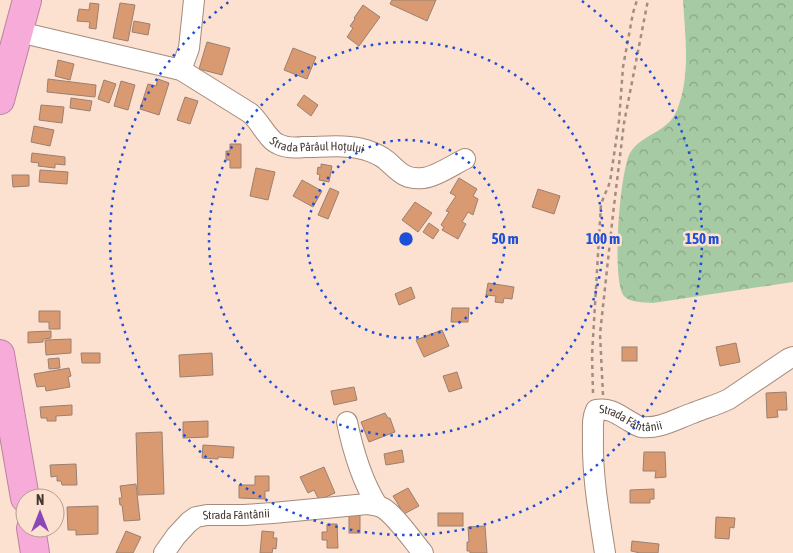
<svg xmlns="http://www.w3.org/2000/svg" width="793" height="553" font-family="'Asap Condensed',sans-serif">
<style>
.forest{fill:url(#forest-crowns)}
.building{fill:#d99a71;stroke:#9a8071}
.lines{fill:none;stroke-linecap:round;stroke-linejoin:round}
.minor-casing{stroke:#a58b7c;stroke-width:22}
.highway-casing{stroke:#b8839f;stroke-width:30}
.path{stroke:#a18e82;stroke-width:2.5;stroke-dasharray:4 4;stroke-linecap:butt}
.minor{stroke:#fff;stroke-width:20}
.highway{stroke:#f7abd9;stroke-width:28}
.ring{fill:none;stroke:#1d4ed8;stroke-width:2.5;stroke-dasharray:2.5 5}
.labels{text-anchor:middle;stroke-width:5;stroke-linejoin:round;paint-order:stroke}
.street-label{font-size:12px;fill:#443933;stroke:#fde1d0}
.centre{fill:#1d4ed8;stroke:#fde1d0;stroke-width:2.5}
.ring-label{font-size:15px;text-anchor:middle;font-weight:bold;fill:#1d4ed8;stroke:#fde1d0;stroke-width:5;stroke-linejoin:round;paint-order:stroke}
</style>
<defs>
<pattern id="forest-crowns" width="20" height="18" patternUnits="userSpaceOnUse" patternTransform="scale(1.25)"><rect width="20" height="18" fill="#a6caa3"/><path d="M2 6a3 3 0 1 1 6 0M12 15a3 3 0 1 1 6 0" fill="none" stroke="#89a585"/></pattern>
</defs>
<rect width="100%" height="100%" fill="#fde1d0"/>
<path class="forest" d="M683 0H793V282L653 303C644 302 630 303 624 296 611 281 620 170 630 153 641 134 668 133 677 110 691 75 685 36 683 0Z"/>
<g class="building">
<polygon points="392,0 436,0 427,21 390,4"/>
<polygon points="90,3 99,4 96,29 89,28 90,22 77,21 79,9 89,10"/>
<polygon points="120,3 135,5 128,41 113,38"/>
<polygon points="363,5 380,17 359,46 347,37 353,28 350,26 355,19 354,18"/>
<polygon points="134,21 150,24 148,35 132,32"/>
<polygon points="207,42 230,48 222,75 199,69"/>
<polygon points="293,48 316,57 307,79 284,70"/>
<polygon points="58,60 74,64 70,80 55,76"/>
<polygon points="48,79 96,85 95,97 47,92"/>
<polygon points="158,79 169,83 159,115 140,109 148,84 156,86"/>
<polygon points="104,80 116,84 109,103 98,99"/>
<polygon points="121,81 135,85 128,110 114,106"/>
<polygon points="304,95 318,105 311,116 297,105"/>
<polygon points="185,97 198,101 190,124 177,120"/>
<polygon points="71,98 92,101 90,111 70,108"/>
<polygon points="41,105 64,107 62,123 39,120"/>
<polygon points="34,126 54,130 50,146 31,142"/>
<polygon points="230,144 241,144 241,168 230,168 230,160 226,160 226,151 230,151"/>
<polygon points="32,153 65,157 65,165 55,164 55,168 38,166 39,163 31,162"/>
<polygon points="321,164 332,166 329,182 319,180 320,175 317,174 318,167 321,168"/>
<polygon points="256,168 275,172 268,200 250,196"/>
<polygon points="40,170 68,172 67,184 39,182"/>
<polygon points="12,175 29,175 29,186 13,187"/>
<polygon points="459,178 477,189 473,196 478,199 473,215 468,212 462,222 466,224 458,239 442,230 444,227 441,225 449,212 446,211 456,196 450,193"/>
<polygon points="302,180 322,191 313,207 293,196"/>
<polygon points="330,188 339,192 328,219 318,215"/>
<polygon points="538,189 560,196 554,214 532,207"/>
<polygon points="415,202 432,213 418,232 402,220"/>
<polygon points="429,223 439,230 433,239 423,232"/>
<polygon points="488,283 514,287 512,299 504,298 503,303 495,302 496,296 486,295"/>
<polygon points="411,287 415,298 399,305 395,294"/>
<polygon points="452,308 469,308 468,322 451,322"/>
<polygon points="39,311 60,311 60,329 49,329 49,322 39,322"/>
<polygon points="442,330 449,346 424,357 416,340"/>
<polygon points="51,331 51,338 43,339 43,342 28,343 28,332"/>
<polygon points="71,339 71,353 46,355 45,340"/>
<polygon points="736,343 740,362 720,366 716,347"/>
<rect x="622" y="347" width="15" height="14"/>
<polygon points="81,353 100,353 100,363 82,363"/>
<polygon points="212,353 213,375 180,377 179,355"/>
<polygon points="59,358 60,368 49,369 48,359"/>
<polygon points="69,368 71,376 68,377 70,387 46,391 45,386 37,387 34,374"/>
<polygon points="457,372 462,388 449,392 443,376"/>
<polygon points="354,387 357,400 334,405 331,391"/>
<polygon points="786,392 787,410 777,410 778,417 767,418 766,393"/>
<polygon points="72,405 72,415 56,416 56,421 47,421 47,418 41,418 40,407"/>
<polygon points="385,413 388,418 390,418 395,432 369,442 361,422"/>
<polygon points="208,421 208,437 183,438 183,422"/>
<polygon points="162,432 164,494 138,495 136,433"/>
<polygon points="203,445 234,447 233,458 218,457 218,459 202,458"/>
<polygon points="402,450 404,462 386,465 384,454"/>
<polygon points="644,452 665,452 666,477 655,478 656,471 643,471"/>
<polygon points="76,464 77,485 62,485 61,481 57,481 57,476 51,477 50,465"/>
<polygon points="324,467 335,493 319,500 314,490 308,493 300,477"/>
<polygon points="255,476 269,476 269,491 265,491 265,499 239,498 239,485 255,485"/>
<polygon points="136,484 140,520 124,521 122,505 120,505 119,498 122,498 120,486"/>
<polygon points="408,488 419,506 404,514 393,496"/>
<polygon points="654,489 654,499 650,499 650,503 630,503 630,490"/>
<polygon points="98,506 98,534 76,535 76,530 68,530 67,507"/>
<rect x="438" y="513" width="25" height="13"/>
<rect x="349" y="514" width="11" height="19"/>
<polygon points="716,517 735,518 734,528 730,527 729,539 715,538"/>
<polygon points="327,524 337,524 338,548 327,548 327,540 322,540 322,532 327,532"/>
<polygon points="485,526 487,553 470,553 470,551 467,551 467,542 469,542 468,527"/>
<polygon points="126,531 141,537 133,553 116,553"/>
<polygon points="262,531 274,532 273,538 277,538 276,549 273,548 272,553 260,553"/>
<polygon points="632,541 659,544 658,553 640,553 631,551"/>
</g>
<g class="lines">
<g class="minor-casing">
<g id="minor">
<path id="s1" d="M19 32 181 70 250 113C260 121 267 139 278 144 286 148 296 148 304 147 324 147 347 144 366 150 372 152 381 156 386 160 399 171 404 180 423 178 435 177 453 165 465 159"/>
<polyline points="181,70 189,48 194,0"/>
<path d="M347 422C353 451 361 479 377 505"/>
<path id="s2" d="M164 553 176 536 189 522 196 517 207 515H244L273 513 367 504C373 505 378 505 383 508 395 515 413 541 423 553"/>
<path id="s3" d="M605 553C599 514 592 476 593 436 593 427 592 418 596 410 610 407 620 416 631 422 634 424 638 426 641 427 660 429 676 419 693 413 705 408 717 405 729 399L788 359 793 357"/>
</g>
</g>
<g class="highway-casing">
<g id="highway">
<polyline points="0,100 27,0"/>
<polyline points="0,354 25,498"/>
<polyline points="31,528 35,553"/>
</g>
</g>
<g class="path">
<polyline points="593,393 592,355 601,204 610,182 619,121 623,67 633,13 637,0"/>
<polyline points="603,395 600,334 613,214 624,123 648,0"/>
</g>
<use href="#minor" class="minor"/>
<use href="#highway" class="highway"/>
</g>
<g class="ring">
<circle cx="406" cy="239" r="99"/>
<circle cx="406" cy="239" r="197"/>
<path d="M582 1A296 296 0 1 1 230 1"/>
</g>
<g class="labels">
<g class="street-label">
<text dy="4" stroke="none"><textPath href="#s1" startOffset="329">Strada Pârâul Hoțului</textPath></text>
<text dy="4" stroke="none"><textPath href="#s3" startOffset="181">Strada Fântânii</textPath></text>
<text dy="4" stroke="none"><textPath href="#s2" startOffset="89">Strada Fântânii</textPath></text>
</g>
</g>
<circle cx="406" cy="239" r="8" class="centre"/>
<g class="ring-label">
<text x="505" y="244">50 m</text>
<text x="603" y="244">100 m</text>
<text x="702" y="244">150 m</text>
</g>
<g transform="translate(40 513)"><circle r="24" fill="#fde1d0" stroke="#b39e91"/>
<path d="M0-4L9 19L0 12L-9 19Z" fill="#8c46b9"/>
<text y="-8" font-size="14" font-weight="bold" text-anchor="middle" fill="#443933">N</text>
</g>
</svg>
